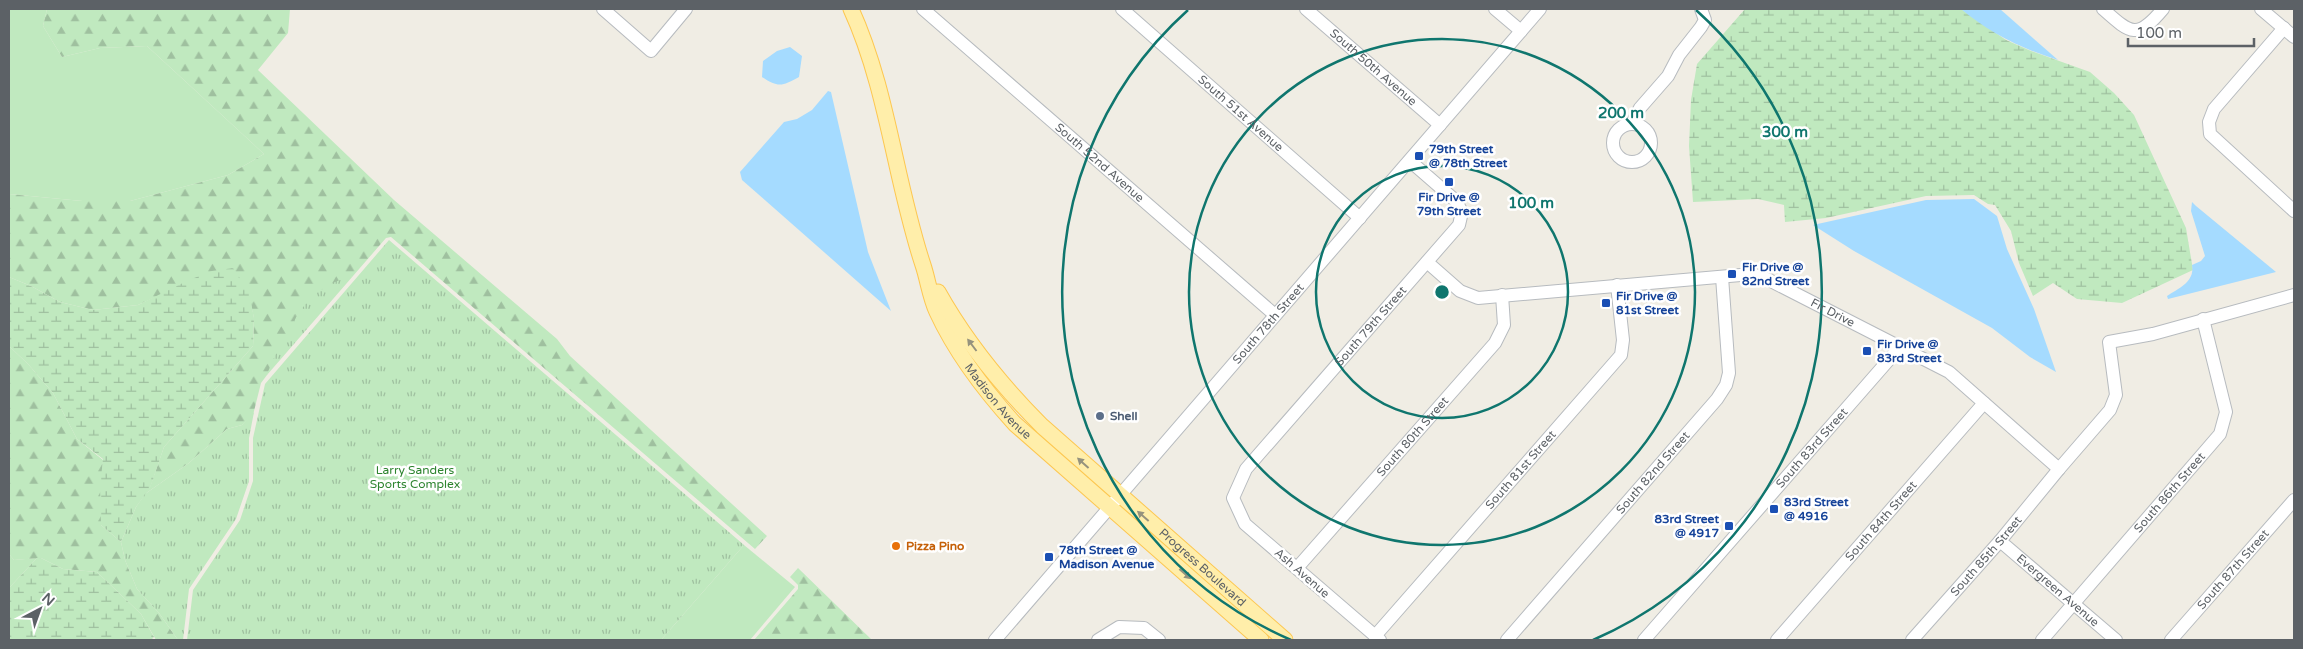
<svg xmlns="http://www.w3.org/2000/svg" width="2303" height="649" font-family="'Varela Round',sans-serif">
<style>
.grass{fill:#c0e9bf}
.forest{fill:url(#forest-firs)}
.wetland{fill:url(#wetland-marsh)}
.park{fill:url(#park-tufts)}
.water{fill:#a5dbff}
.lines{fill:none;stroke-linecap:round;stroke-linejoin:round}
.minor-casing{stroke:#b7bbbf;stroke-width:14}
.major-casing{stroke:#fdc750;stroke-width:17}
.minor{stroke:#fff;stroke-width:12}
.major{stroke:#fea;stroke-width:15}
.oneway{fill:#95927e}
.ring{fill:none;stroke:#0f766e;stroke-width:2.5}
.transit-dot{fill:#1a4fb4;stroke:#fff;stroke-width:2}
.service-dot{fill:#5c6f8a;stroke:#fff;stroke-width:2}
.food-dot{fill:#e8710a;stroke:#fff;stroke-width:2}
.labels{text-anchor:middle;stroke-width:5;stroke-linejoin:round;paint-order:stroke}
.street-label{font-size:12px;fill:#5c6166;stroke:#fff}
.transit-label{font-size:12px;font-weight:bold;fill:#164399;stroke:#fff;text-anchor:start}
.service-label{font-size:12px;font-weight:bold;fill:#4e5e75;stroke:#fff;text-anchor:start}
.park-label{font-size:12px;fill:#2d842f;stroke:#fff}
.food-label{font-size:12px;font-weight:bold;fill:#c56008;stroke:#fff;text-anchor:start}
.centre{fill:#0f766e;stroke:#fff;stroke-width:2.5}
.ring-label{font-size:15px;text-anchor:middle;font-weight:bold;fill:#0f766e;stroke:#fff;stroke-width:5;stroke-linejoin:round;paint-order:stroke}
</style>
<defs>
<pattern id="forest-firs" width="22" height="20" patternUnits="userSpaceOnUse" patternTransform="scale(1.25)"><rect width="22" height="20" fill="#c0e9bf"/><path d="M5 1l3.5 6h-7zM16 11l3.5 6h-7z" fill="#9fc09f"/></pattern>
<pattern id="wetland-marsh" width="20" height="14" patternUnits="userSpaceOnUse" patternTransform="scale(1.25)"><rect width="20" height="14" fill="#c0e9bf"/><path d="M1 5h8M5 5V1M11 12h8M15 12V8" fill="none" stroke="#9fc09f"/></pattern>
<pattern id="park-tufts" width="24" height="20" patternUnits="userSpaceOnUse" patternTransform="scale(1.25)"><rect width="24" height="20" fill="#c0e9bf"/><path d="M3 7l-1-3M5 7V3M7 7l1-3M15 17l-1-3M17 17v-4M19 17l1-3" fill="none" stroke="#9fc09f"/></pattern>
</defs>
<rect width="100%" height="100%" fill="#f0ede4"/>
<g class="grass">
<polygon points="9,9 47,9 43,26 62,57 100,48 147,46 264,154 228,175 130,201 82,201 9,194"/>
<polygon points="744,545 795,587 750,640 661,640"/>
<polygon points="9,554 14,560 37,558 9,588"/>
</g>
<g class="forest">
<polygon points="47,9 290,9 288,33 258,70 394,200 557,339 570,356 767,536 755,549 391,237 386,238 353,276 324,289 298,315 267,375 261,383 253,415 242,425 227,429 189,463 145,494 150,487 164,447 253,346 254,318 248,292 160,295 138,305 93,310 60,302 31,286 9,277 9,194 82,201 130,201 228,175 264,154 147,46 100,48 62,57 43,26"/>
<polygon points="9,346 28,364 53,393 77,439 103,460 101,525 121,542 125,560 137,589 159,613 178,640 156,640 141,614 97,572 63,569 41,558 14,560 9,554"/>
<polygon points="798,568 872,640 754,640 798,589 798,585 790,577"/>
</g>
<g class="wetland">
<polygon points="1745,9 1961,9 2006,40 2031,51 2090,72 2114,93 2134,115 2186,228 2193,270 2122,303 2077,299 2053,283 2033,296 2019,263 2011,231 1995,205 1988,204 1974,195 1926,196 1826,218 1785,222 1784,205 1758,199 1693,202 1689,146 1691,100 1697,64"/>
<polygon points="233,268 249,292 254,318 253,346 164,447 150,488 136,507 121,542 101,525 100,486 103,459 77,439 53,393 28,364 9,346 9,277 31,286 60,302 93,310 138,305 189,280 212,271"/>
<polygon points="37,558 41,558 63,569 97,572 141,614 154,637 151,640 9,640 9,588"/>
</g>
<g class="park">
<polygon points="389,240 744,545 661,640 187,640 193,590 240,520 253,481 253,438 265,384"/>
<path d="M353 276 267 375C273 357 296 313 309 300 318 290 340 278 353 276Z"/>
<polygon points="254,412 249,438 249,481 236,519 189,589 183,640 178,640 159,613 137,589 125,560 121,542 136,507 145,494 189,463 227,429 242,425"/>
</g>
<g class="water">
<path d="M1961 9H2000L2058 60C2022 49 1990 33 1961 9Z"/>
<path d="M790 47 802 56 799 77C782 86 779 88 762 77L763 61 777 51Z"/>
<polygon points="828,91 831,92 868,252 891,311 742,180 740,172 784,122 797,119 812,110"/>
<polygon points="1974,199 1997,216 2007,249 2034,309 2056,372 2030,357 1992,328 1854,251 1813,225 1926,200"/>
<path d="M2192 202 2196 206 2276 272 2168 299 2167 296C2179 288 2195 282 2192 265L2201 261 2205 256 2191 211Z"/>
</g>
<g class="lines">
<g class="minor-casing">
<g id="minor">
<polyline points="603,9 651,51 686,9"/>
<path id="s1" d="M923 9 1275 315"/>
<path id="s2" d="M1122 9 1360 218"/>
<path id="s3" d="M1306 9 1440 125"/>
<polyline points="1495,9 1521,31"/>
<path d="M2103 9C2131 34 2137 40 2163 9"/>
<polyline points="2261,9 2294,37"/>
<polyline points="2284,28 2214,109 2209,122 2210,134 2294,211"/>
<circle cx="1632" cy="143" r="19"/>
<polyline points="1632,124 1640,108 1668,76 1679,55 1701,27 1705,20 1701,9"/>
<path id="s4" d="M1427 262 1460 291 1478 298 1752 274 1767 279 1949 372 2059 469"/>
<path id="s5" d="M2000 541 2116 640"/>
<path id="s6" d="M1297 568 1495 343 1504 325 1502 295"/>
<path id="s7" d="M1375 636 1621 355 1623 340 1617 285"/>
<path id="s8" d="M995 640 1540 9"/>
<polyline points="1098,640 1119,627 1144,628 1159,640"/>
<path id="s9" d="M1380 640 1245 524 1233 498 1246 469 1459 225 1462 212 1456 201 1410 161"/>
<path id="s10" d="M1507 640 1717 399 1726 385 1729 373 1722 277"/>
<path id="s11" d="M1644 640 1900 347"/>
<path id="s12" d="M1777 640 1984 403"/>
<path id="s13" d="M1912 640 2000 541 2059 469 2110 410 2116 395 2109 342 2153 334 2294 295"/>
<path id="s14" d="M2042 640 2220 434 2226 412 2203 319"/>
<path id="s15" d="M2171 640 2294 500"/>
</g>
</g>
<g class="major-casing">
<g id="major">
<path id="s16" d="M851 9C888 90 895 181 923 265 928 280 930 297 937 312 956 353 985 391 1015 424L1261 640"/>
<path id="s17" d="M938 292C966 342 1002 386 1042 426L1285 640"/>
</g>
</g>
<use href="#minor" class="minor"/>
<use href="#major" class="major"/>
</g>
<defs><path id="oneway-solid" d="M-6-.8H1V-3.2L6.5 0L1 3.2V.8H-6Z" transform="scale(1.25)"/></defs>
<g class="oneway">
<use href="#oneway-solid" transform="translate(972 345) rotate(-127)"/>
<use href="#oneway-solid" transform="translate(1083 463) rotate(-138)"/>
<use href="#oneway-solid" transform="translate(1143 516) rotate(-139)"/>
<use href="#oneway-solid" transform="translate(1185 574) rotate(41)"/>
</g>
<g class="ring">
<circle cx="1442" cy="292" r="126"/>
<circle cx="1442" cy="292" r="253"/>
<path d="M1291 640A379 379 0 0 1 1188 10M1696 10A379 379 0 0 1 1593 640"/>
</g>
<g class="transit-dot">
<rect x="1414" y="151" width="10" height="10" rx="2.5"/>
<rect x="1444" y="177" width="10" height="10" rx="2.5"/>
<rect x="1727" y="269" width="10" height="10" rx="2.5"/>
<rect x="1601" y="298" width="10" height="10" rx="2.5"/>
<rect x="1862" y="346" width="10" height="10" rx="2.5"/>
<rect x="1769" y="504" width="10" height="10" rx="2.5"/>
<rect x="1724" y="521" width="10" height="10" rx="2.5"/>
<rect x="1044" y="552" width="10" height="10" rx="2.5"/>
</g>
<circle class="service-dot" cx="1100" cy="416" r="5"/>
<circle class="food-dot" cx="896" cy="546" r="5"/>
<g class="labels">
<g class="street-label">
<text dy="4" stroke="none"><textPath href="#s3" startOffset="89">South 50th Avenue</textPath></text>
<text dy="4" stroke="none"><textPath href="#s2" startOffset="158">South 51st Avenue</textPath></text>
<text dy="4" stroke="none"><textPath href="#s1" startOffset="234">South 52nd Avenue</textPath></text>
<text dy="4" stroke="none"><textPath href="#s4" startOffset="428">Fir Drive</textPath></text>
<text dy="4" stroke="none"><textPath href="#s8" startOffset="418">South 78th Street</textPath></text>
<text dy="4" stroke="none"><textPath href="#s9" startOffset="428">South 79th Street</textPath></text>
<text dy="4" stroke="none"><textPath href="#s16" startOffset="424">Madison Avenue</textPath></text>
<text dy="4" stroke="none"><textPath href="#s6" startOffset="175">South 80th Street</textPath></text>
<text dy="4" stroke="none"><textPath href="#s11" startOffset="255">South 83rd Street</textPath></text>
<text dy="4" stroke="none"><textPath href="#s7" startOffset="221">South 81st Street</textPath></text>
<text dy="4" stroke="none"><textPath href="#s10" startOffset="222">South 82nd Street</textPath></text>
<text dy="4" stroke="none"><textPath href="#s14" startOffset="195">South 86th Street</textPath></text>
<text dy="4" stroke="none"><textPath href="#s12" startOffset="158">South 84th Street</textPath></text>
<text dy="4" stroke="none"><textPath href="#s13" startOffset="112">South 85th Street</textPath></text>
<text dy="4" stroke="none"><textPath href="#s17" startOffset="384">Progress Boulevard</textPath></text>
<text dy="4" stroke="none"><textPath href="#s15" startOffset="94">South 87th Street</textPath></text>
<text transform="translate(1302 573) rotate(41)" y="4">Ash Avenue</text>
<text dy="4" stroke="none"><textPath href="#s5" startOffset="76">Evergreen Avenue</textPath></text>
</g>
<g class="transit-label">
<text x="1429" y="153">79th Street<tspan x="1429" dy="14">@ 78th Street</tspan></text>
<text x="1449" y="201" text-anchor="middle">Fir Drive @<tspan x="1449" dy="14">79th Street</tspan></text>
<text x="1742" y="271">Fir Drive @<tspan x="1742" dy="14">82nd Street</tspan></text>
<text x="1616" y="300">Fir Drive @<tspan x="1616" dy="14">81st Street</tspan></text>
<text x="1877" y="348">Fir Drive @<tspan x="1877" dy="14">83rd Street</tspan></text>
<text x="1784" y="506">83rd Street<tspan x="1784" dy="14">@ 4916</tspan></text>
<text x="1719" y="523" text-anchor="end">83rd Street<tspan x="1719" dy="14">@ 4917</tspan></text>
<text x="1059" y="554">78th Street @<tspan x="1059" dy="14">Madison Avenue</tspan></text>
</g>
<g class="service-label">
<text x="1110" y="420">Shell</text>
</g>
<g class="park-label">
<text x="415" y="474">Larry Sanders<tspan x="415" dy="14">Sports Complex</tspan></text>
</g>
<g class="food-label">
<text x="906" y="550">Pizza Pino</text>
</g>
</g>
<circle cx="1442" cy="292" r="8" class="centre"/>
<g class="ring-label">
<text x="1621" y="118">200 m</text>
<text x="1785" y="137">300 m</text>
<text x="1531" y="208">100 m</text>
</g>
<rect width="2303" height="649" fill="none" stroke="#5c6166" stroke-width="20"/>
<g transform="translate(40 609) rotate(41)" stroke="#ffffff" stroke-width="4" paint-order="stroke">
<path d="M0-4L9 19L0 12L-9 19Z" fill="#5c6166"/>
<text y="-8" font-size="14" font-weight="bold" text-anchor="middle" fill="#5c6166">N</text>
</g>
<path d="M2128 38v8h126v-8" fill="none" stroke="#5c6166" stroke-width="2.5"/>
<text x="2136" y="38" font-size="15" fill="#5c6166" stroke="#ffffff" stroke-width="4" paint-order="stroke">100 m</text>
</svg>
